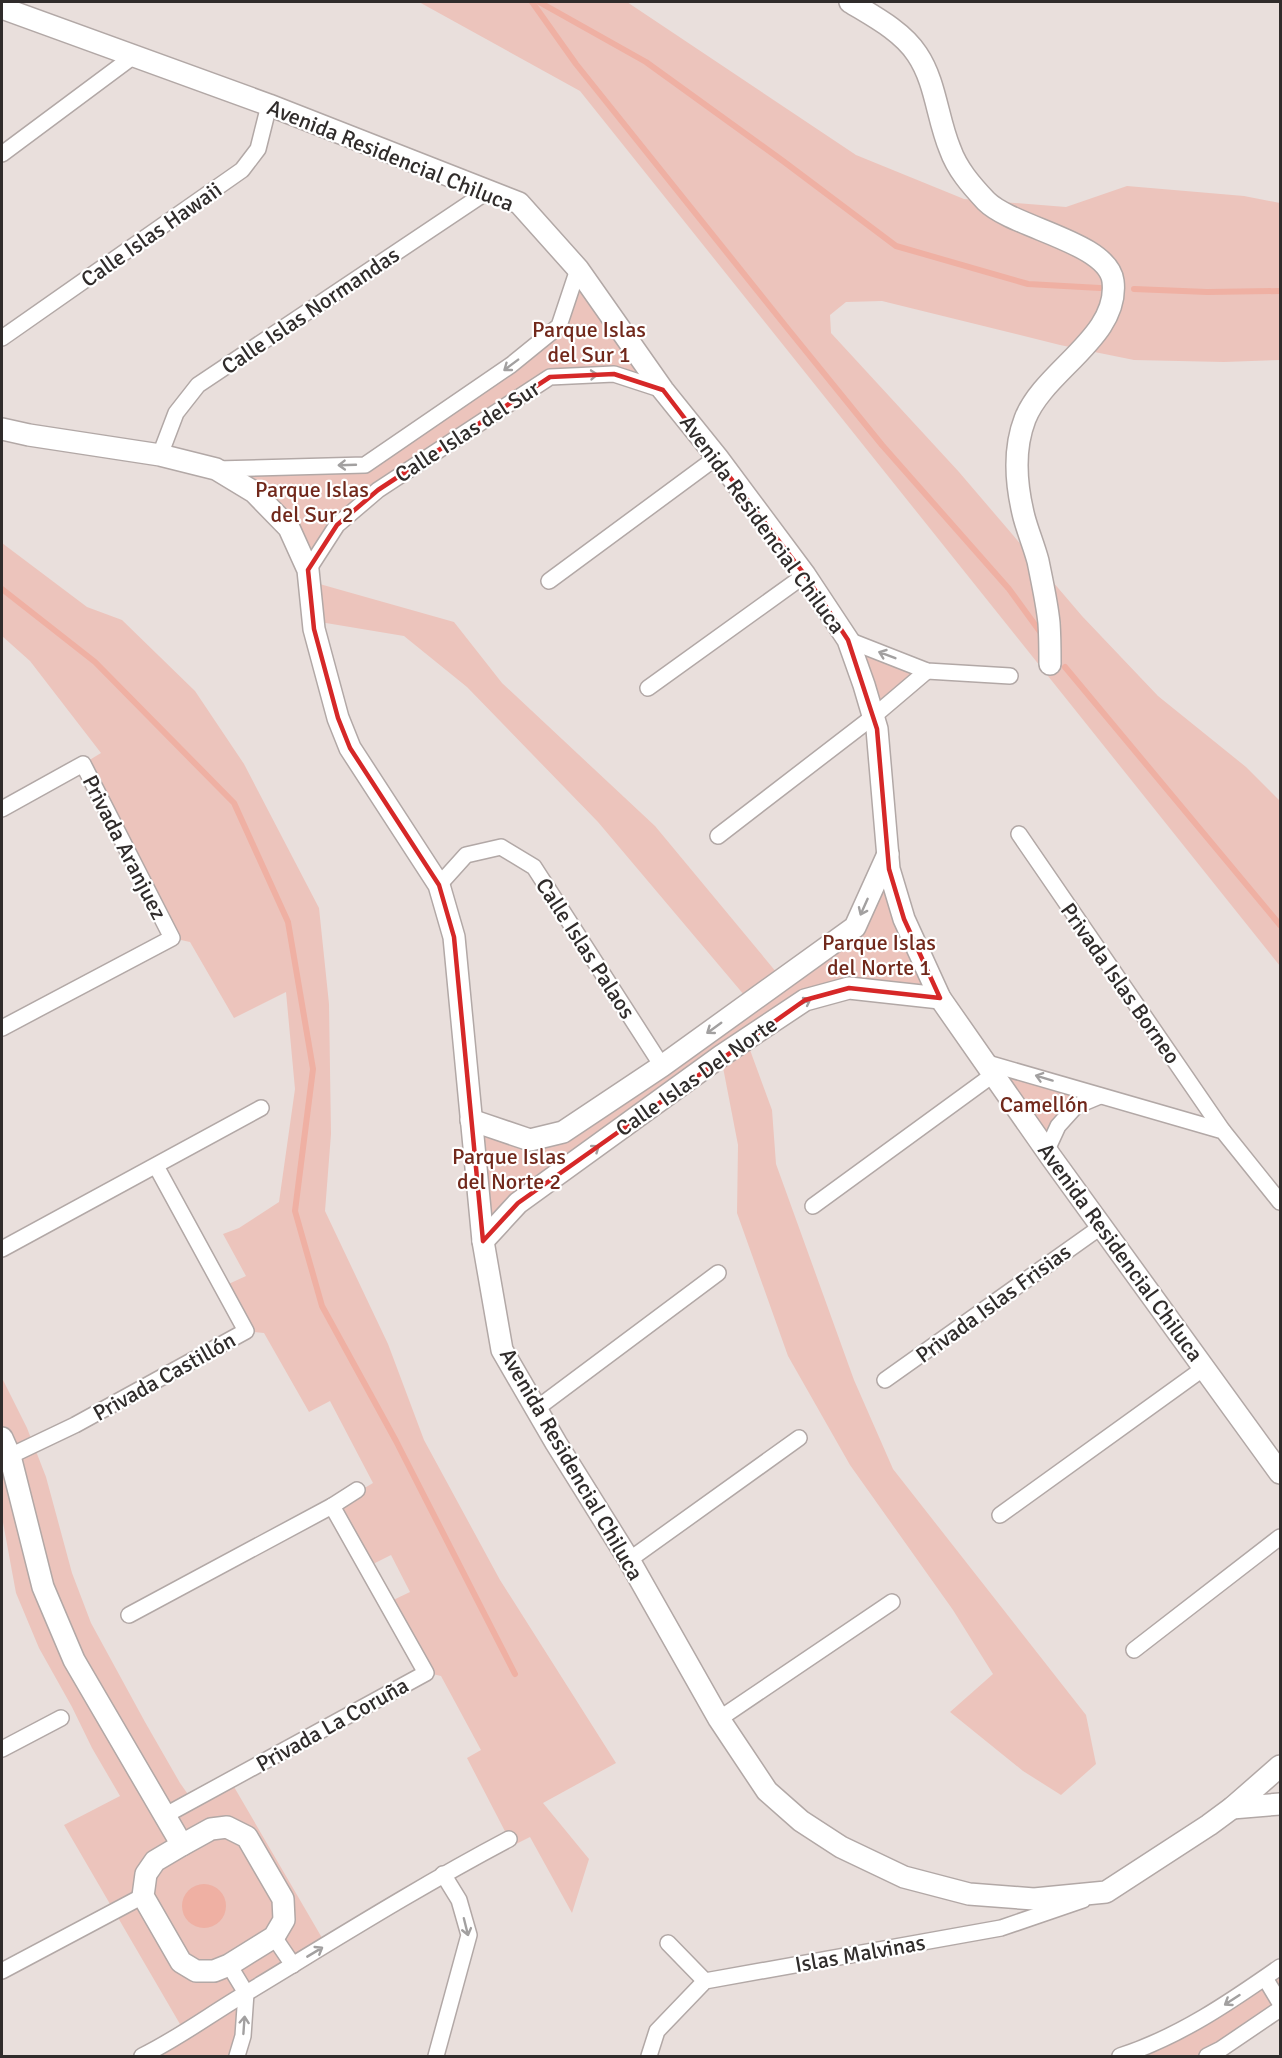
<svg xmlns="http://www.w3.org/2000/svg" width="1282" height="2058" font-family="Signika,sans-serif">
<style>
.green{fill:#ecc4bc}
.water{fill:#efb0a3}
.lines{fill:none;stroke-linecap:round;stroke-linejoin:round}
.stream{stroke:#efb0a3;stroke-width:6}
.street-casing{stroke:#b2a8a6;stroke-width:18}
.secondary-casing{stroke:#b2a8a6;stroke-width:24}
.street{stroke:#fff;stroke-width:15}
.secondary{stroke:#fff;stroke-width:21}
.oneway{stroke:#a2a0a0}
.marked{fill:none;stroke:#d62828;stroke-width:4.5;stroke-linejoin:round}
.labels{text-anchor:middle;stroke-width:4.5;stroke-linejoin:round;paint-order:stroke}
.street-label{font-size:22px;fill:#302c2b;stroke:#fff}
.park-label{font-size:22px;fill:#71281b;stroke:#fff}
</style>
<rect width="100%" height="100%" fill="#e9dfdc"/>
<g class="green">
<polygon points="419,2 627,2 856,155 964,199 1066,207 1127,186 1244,196 1280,203 1280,360 1224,362 1134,360 1060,345 882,301 846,302 830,315 831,333 959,472 1082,616 1158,696 1246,767 1280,801 1280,966 580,91"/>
<polygon points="578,269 663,390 614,374 550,377 378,490 308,570 289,528 216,469 365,464 559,326"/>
<polygon points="2,543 87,607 122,620 195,691 244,764 319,908 329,1004 331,1134 325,1211 388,1344 424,1440 500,1580 616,1763 543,1803 589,1859 572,1913 530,1837 514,1845 509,1839 467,1758 481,1750 441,1676 428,1673 387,1603 410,1592 391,1555 367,1567 334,1506 373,1483 330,1401 309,1412 264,1333 246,1331 222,1287 246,1276 223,1234 239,1228 279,1202 295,1089 286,992 234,1018 190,942 172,938 83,764 101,753 30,661 2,636"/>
<polygon points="309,581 454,622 502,683 655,826 782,979 855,927 888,854 940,998 849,988 746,1039 772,1110 776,1164 854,1380 893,1469 1086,1715 1096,1764 1061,1795 1023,1771 950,1712 993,1674 953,1610 850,1465 788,1356 737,1213 738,1145 721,1057 483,1241 471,1120 530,1140 563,1132 750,1002 598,822 467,687 404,636 314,621"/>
<polygon points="848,640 927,671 874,716"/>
<polygon points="985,1062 1100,1096 1076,1106 1047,1150"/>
<polygon points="2,1378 27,1428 46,1477 72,1573 91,1623 145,1722 180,1783 192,1800 230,1780 325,1943 293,1964 274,1938 292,1965 184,2031 64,1825 120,1796 92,1748 72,1707 39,1648 16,1593 2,1517"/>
<polygon points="1280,1967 1280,2009 1207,2056 1120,2056"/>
<polygon points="244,1996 235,2056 145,2056"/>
</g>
<circle class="water" cx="204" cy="1906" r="22"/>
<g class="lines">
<g class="stream">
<polyline points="532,2 576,64 788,329 882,445 1009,589 1041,633"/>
<polyline points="539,2 646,62 783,161 896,246 1028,284 1100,288"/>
<polyline points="1134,289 1207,292 1280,291"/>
<polyline points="2,589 95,662 234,803 288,922 313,1069 295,1211 322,1306 396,1441 515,1674"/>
<polyline points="1065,667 1280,925"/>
</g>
<g class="street-casing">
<g id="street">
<polyline points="2,154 135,55"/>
<polyline points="2,338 242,170 258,149 269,105"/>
<polyline points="160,455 176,413 198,385 488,191"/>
<polyline points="216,469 365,465 511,365 559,326 578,269"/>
<polyline points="308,570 337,525 378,490 550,377 614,374 663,390"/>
<polyline points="549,581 717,457"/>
<polyline points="848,640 927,671 1010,676"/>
<polyline points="648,688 805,575"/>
<polyline points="2,809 83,764 172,938 2,1028"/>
<polyline points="1019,834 1223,1131"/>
<polyline points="718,836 874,716 927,671"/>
<polyline points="439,885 466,855 501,847 534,867 662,1066"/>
<polyline points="984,1062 1223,1131 1280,1202"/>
<polyline points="1047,1150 1058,1126 1076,1106 1100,1096"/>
<polyline points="813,1206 994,1074"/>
<polyline points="2,1249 261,1108"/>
<polyline points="885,1380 1102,1226"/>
<polyline points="536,1409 718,1273"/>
<polyline points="10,1456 75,1425 246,1331 156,1166"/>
<polyline points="1000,1515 1204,1368"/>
<polyline points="629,1560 799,1438"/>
<polyline points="129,1615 332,1506"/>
<polyline points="1134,1650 1280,1537"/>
<polyline points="719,1719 892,1602"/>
<polyline points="2,1749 61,1718"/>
<polyline points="164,1816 426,1673 332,1506 357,1490"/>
<polyline points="274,1937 293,1965"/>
<polyline points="668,1943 705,1981"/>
<polyline points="229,1965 246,1993"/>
<polyline points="2,1971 143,1896"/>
<polyline points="1265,1978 1280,2003"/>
<path d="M142 2056C179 2038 212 2013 248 1992 334 1940 420 1886 509 1839"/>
<polyline points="237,2056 243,2036 246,1993"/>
<polyline points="436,2056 469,1935 459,1900 443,1874"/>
<polyline points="649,2056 657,2031 705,1981 1001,1928 1083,1900"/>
<path d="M1120 2056C1179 2037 1230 2002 1280 1967"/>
<polyline points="1207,2056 1221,2049 1280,2009"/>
</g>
</g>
<g class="secondary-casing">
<g id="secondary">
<path d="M850 2C873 16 902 31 917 54 936 82 937 118 950 149 957 169 971 185 986 201 1013 228 1108 242 1113 281 1120 337 1044 370 1025 419 1013 450 1016 485 1024 517 1028 532 1034 546 1038 561 1042 581 1047 603 1049 623 1050 637 1050 651 1050 664"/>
<polyline points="2,8 269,105 519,203 578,269 663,390 717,457 805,575 848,640 864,685 877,729 889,869 904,919 940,998 1051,1157 1280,1473"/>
<polyline points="2,429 29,435 160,455 216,469 254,492 289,528 308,570 314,629 338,718 350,748 439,885 454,937 483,1241 502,1350 556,1443 629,1560 719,1719 767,1791 801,1821 841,1847 904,1877 969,1894 1034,1899 1106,1892 1209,1825 1232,1808 1280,1766"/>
<polyline points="471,1120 530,1140 563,1132 662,1066 855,927 888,854"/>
<polyline points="483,1241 518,1203 721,1056 805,1000 849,988 940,998"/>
<polyline points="2,1438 10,1456 43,1587 74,1660 182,1845"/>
<polyline points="1232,1808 1280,1804"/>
<polygon points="227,1827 247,1837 283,1899 284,1920 274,1937 229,1965 214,1971 196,1971 181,1962 143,1896 146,1874 155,1861 182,1845 211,1829"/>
</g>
</g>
<use href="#street" class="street"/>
<use href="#secondary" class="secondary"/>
</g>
<defs><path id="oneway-shaft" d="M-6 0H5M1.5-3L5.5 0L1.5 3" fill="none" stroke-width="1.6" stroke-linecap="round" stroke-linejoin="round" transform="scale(1.5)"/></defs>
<g class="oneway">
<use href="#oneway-shaft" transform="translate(511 365) rotate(143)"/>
<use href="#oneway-shaft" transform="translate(589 375) rotate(-3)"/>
<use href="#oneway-shaft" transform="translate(347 465) rotate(178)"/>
<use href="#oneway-shaft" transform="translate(887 655) rotate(-159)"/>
<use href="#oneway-shaft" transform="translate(864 907) rotate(114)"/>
<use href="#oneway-shaft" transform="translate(803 1003) rotate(-27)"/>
<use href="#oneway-shaft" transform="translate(714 1028) rotate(144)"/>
<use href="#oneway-shaft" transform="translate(1044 1078) rotate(-163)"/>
<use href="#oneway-shaft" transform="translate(592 1151) rotate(-36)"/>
<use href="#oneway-shaft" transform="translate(466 1927) rotate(76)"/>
<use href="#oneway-shaft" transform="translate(315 1952) rotate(-31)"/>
<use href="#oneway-shaft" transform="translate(1232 2000) rotate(147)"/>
<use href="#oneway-shaft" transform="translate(244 2025) rotate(-86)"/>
</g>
<path class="marked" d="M614 374 663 390 805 575 848 640 877 729 889 869 904 919 940 998 849 988 805 1000 518 1203 483 1241 454 937 439 885 350 748 338 718 314 629 308 570 337 525 378 490 550 377Z"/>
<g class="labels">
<g class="street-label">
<text transform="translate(391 155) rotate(22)" y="8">Avenida Residencial Chiluca</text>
<text transform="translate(151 234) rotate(-35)" y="8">Calle Islas Hawaii</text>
<text transform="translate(310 310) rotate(-34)" y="8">Calle Islas Normandas</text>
<text transform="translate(467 431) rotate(-33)" y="8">Calle Islas del Sur</text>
<text transform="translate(763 524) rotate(54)" y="8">Avenida Residencial Chiluca</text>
<text transform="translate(125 847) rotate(63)" y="8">Privada Aranjuez</text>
<text transform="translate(586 948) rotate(57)" y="8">Calle Islas Palaos</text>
<text transform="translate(1121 983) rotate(55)" y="8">Privada Islas Borneo</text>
<text transform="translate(696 1076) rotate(-35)" y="8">Calle Islas Del Norte</text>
<text transform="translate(1121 1252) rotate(54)" y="8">Avenida Residencial Chiluca</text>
<text transform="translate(993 1303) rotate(-36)" y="8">Privada Islas Frisias</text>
<text transform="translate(164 1376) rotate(-29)" y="8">Privada Castillón</text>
<text transform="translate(572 1464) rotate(60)" y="8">Avenida Residencial Chiluca</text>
<text transform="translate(332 1724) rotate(-29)" y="8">Privada La Coruña</text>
<text transform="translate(860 1953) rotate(-10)" y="8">Islas Malvinas</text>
</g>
<g class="park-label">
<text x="589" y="337">Parque Islas<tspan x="589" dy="25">del Sur 1</tspan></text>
<text x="312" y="497">Parque Islas<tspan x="312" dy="25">del Sur 2</tspan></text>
<text x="879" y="950">Parque Islas<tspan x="879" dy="25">del Norte 1</tspan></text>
<text x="1044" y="1112">Camellón</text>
<text x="509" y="1164">Parque Islas<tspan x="509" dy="25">del Norte 2</tspan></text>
</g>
</g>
<rect width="1282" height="2058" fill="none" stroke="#302c2b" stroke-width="6"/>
</svg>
